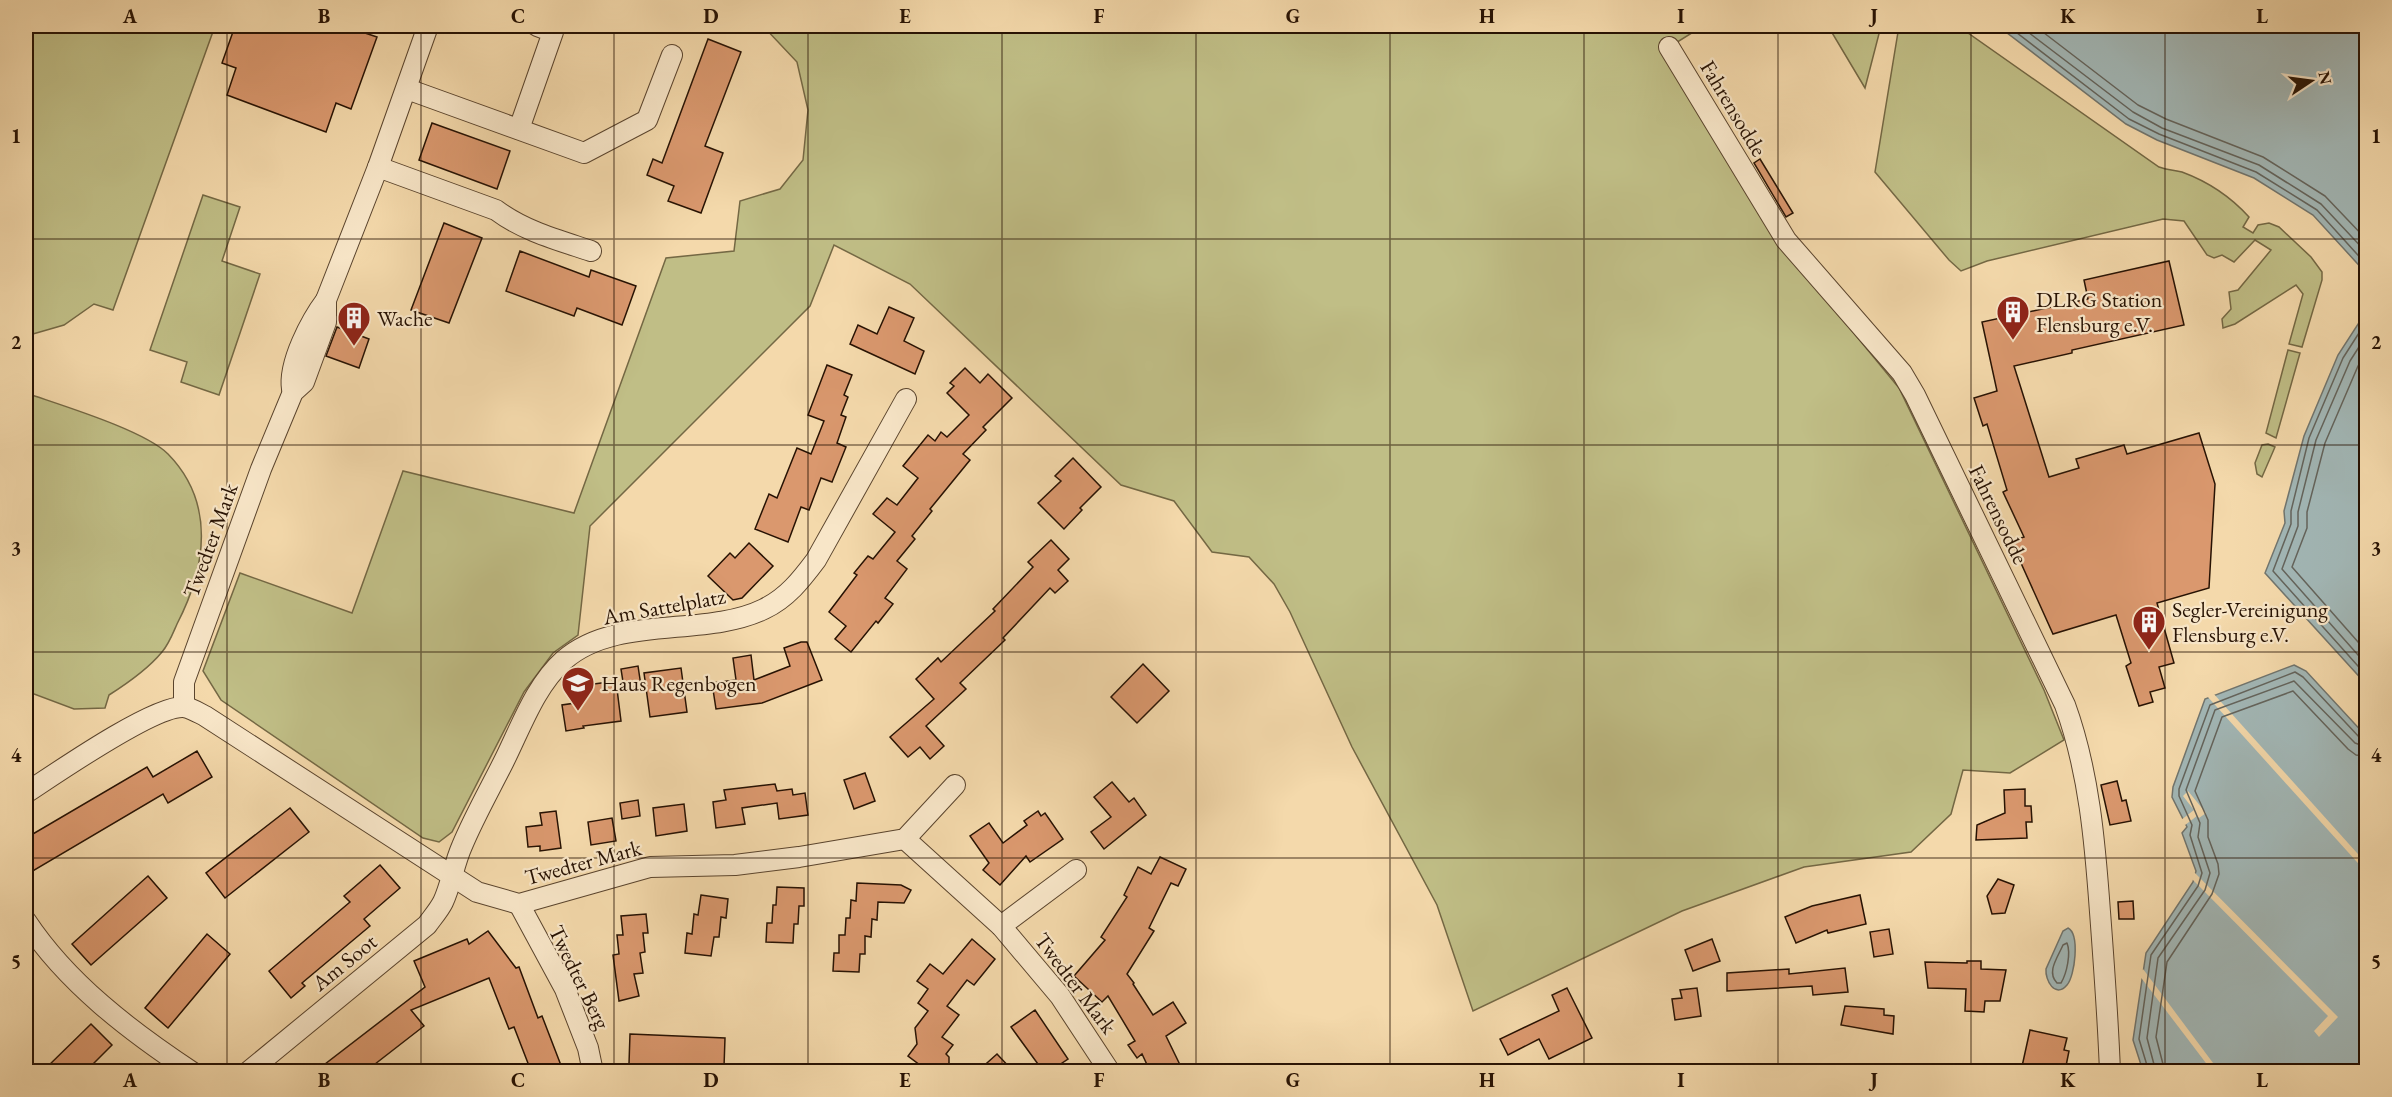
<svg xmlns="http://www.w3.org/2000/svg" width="2392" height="1097" font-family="'EB Garamond',serif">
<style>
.green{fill:#c0be86;stroke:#746844;stroke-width:1.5}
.water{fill:#a2b7b6;stroke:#71756e;stroke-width:1.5}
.pier{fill:#f4d9ab}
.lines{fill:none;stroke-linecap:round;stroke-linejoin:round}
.shore{stroke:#64645c;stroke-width:1.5}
.building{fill:#da986e;stroke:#271203;stroke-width:1.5}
.minor-casing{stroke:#5a442d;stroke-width:22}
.minor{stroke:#f8e6c8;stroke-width:20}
.grid{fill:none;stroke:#271203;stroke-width:1.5;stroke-opacity:0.55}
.labels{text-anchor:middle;stroke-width:4.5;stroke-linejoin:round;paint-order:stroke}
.street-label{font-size:22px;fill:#271203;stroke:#f8e6c8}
.poi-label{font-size:22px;fill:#271203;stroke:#f8e6c8;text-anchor:start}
.neatline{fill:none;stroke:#271203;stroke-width:2}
.grid-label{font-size:20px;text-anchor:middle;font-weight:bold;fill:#271203}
</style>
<rect width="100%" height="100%" fill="#f4d9ab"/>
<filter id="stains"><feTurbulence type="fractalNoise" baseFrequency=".00333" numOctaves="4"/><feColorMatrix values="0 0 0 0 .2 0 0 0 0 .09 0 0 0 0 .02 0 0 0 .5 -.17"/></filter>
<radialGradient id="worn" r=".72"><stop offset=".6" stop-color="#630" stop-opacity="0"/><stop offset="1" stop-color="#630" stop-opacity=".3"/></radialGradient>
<g class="green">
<polygon points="26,26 215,26 113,310 94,304 64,325 26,336"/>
<polygon points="763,26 1703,26 1674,44 1775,237 1899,388 2044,690 2064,740 2010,773 1963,770 1951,814 1911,852 1804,867 1682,911 1473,1011 1437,905 1352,747 1290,612 1274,584 1249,557 1212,552 1174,501 1121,485 910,284 834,245 810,306 590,526 578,635 553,653 524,692 452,832 439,842 423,838 221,700 203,671 240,573 352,613 403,471 574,513 666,258 734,251 740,201 780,189 803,160 808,110 797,62"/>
<polygon points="1828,26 1881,26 1865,88"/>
<path d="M1899 26H1958L2159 167C2167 170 2175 170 2182 172 2209 182 2230 196 2249 217L2243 227 2253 233 2258 225 2269 223 2279 227 2311 257 2322 272V280L2302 347 2289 344 2303 294 2296 285 2235 324 2223 328 2222 319 2231 309 2229 292 2238 290 2271 250 2255 240 2234 262 2222 255 2214 258 2207 255 2184 221 2163 219 1987 261 1961 271 1949 260 1875 172Z"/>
<polygon points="203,195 240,207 222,261 260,274 219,395 181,382 187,362 150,350"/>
<polygon points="2288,350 2300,353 2276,438 2266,433"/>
<path d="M26 393C60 405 144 430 168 454 216 503 206 568 177 624 173 633 169 644 162 652 148 669 128 683 109 695L105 708 74 709 26 691Z"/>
<polygon points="2268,444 2275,447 2262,477 2257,474 2255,463 2262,445"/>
</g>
<g class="water">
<polygon points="1998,26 2366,26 2366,273 2313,215 2254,178 2157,140 2126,124"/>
<polygon points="2366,297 2366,684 2265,573 2285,523 2284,511 2304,436 2338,355 2364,315"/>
<polygon points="2294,665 2306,671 2366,736 2366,1071 2143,1071 2133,1040 2146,953 2193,882 2196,871 2182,833 2187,827 2172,797 2173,787 2205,699"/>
<path d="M2068 928C2080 934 2075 976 2067 985 2055 999 2045 980 2046 969L2063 931Z"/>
</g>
<g class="pier">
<polygon points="2213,693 2366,863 2366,872 2207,696"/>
<polygon points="2188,791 2206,813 2199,818 2197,816 2185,825 2181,820 2194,810 2183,796"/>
<polygon points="2193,871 2338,1017 2319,1037 2314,1031 2328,1016 2191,878"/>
<polygon points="2143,969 2219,1071 2212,1071 2139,975"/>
</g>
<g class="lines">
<g class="shore">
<polyline points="2008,26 2129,119 2159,134 2256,172 2317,210 2366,264"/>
<polyline points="2020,26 2133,112 2162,128 2259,165 2321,204 2366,252"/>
<polyline points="2035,26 2138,105 2166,119 2263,157 2325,196 2366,239"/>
<polyline points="2366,322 2343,358 2309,438 2291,511 2291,524 2273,571 2366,675"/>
<polyline points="2366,336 2350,361 2316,440 2298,512 2298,526 2282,569 2366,664"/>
<polyline points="2366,352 2358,366 2325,443 2307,512 2307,528 2292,567 2366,651"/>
<path d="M2067 943C2071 953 2067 973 2061 983H2057C2046 972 2058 957 2063 945Z"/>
<polyline points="2149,1072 2139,1039 2151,955 2198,886 2202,873 2190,835 2192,825 2179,796 2179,789 2210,705 2295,672 2303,677 2360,738 2366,740"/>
<polyline points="2156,1072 2147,1038 2158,958 2205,890 2210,873 2198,837 2200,823 2186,790 2215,710 2294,681 2355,743 2366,747"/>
<polyline points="2165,1072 2156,1037 2167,962 2212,894 2219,874 2218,864 2208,837 2208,820 2195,791 2222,717 2293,691 2348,749 2356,755 2366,756"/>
</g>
</g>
<g class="building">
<polygon points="235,26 344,26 377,37 351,109 336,103 326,132 227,95 236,68 222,63"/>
<polygon points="708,39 741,52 705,146 723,153 701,213 668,201 674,186 647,175 653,159 662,163"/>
<polygon points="432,123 510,151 497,189 419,160"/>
<polygon points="1760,159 1793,213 1786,217 1754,163"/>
<polygon points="444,223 482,238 449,323 411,310"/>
<polygon points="520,251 589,277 591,270 636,286 622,325 577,308 574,316 506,291"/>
<polygon points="2169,261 2184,325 2072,350 2072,353 2014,366 2049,477 2079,468 2076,459 2124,445 2127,454 2199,433 2215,484 2209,588 2157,603 2174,663 2159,667 2165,688 2150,692 2153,702 2139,706 2126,666 2131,663 2116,615 2053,634 2011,541 2024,537 2003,492 2007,490 1987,424 1983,426 1974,398 1997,391 1982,322 2088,299 2084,280"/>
<polygon points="889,307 914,318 904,341 924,351 915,374 850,344 858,325 877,334"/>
<polygon points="337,327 369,339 359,368 326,356"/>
<polygon points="827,365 852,375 844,395 848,397 841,415 846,417 837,443 846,447 832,482 821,478 809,510 801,507 788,542 755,529 769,494 777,498 797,448 811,454 824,421 808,415"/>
<polygon points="965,368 980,383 988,374 1012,398 983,427 986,430 963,454 970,460 930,509 932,511 912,536 915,539 897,561 907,569 885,598 893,604 878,623 876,621 851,652 835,639 846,626 829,612 857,575 854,573 868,556 873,559 895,532 873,514 887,498 897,505 918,478 903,466 928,435 935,441 941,432 947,437 969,415 947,393 954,386 950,383"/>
<polygon points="1073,458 1101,487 1080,508 1082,510 1064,529 1038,503 1061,481 1055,476"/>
<polygon points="1051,540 1069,559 1058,570 1068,581 1055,593 1050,588 1003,638 1005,640 960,683 966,689 926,726 944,746 930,759 920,747 908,757 890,737 934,699 916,679 938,658 941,662 995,611 993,609 1033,567 1028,562"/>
<polygon points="749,543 773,566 742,598 733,600 708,576 730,553 735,558"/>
<polygon points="801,642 807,642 822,680 762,703 716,709 712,683 736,680 733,658 751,655 754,680 790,666 784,648"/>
<polygon points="1143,664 1169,691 1137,723 1111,697"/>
<polygon points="638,666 641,686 624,688 621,669"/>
<polygon points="681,668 687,712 650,717 644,673"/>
<polygon points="616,681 621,721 583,726 584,728 566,731 562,705 582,702 579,686"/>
<polygon points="197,751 212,777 168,803 163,794 26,875 26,838 147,767 153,777"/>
<polygon points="865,773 875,801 854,809 844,780"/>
<polygon points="2117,781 2122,801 2126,800 2131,821 2110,825 2101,785"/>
<polygon points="1112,782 1129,802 1134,798 1146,815 1104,849 1091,832 1111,817 1094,797"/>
<polygon points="775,784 777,791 792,789 793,795 805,793 808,815 779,819 777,803 742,808 745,824 716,828 713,802 726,800 724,790"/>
<polygon points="2025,789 2025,806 2031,806 2032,822 2026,822 2027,838 1976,840 1977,825 2005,813 2004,790"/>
<polygon points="638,800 640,816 622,819 620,803"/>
<polygon points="684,804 687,831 656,836 653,808"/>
<polygon points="290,808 309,832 225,898 206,873"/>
<polygon points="556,811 561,848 540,851 540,846 528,847 526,827 542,825 540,813"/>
<polygon points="1038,811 1041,816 1045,813 1063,839 1030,862 1026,856 1000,885 983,870 989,863 970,836 989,823 1003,843 1027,825 1024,821"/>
<polygon points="612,818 616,841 591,845 588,822"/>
<polygon points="1160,857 1186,869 1178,886 1171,883 1149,928 1154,931 1127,974 1134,983 1133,984 1153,1015 1173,1002 1186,1023 1166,1036 1183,1071 1150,1071 1142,1054 1137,1058 1128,1045 1135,1041 1108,996 1102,1002 1074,976 1105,940 1101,937 1127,897 1124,895 1138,867 1151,874"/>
<polygon points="380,865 400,888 364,919 370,926 302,983 305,986 291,998 269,971 350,902 344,896"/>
<polygon points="148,876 167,898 91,965 72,944"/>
<polygon points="1998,879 2014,885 2005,913 1992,914 1987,896"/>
<polygon points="857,883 901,885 911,890 904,903 878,902 877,920 872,919 871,937 865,936 865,954 860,954 859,972 833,971 834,953 839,953 839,935 845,935 846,918 850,918 851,900 856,901"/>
<polygon points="777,887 804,888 804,906 799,906 798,924 794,924 793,943 766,942 767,923 772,923 773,905 776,905"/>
<polygon points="701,895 728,899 726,918 721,917 719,937 714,937 711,956 685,953 687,933 692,934 694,914 698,915"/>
<polygon points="1860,895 1866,924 1828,933 1827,930 1796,943 1785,917 1812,906"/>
<polygon points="2133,901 2134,919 2119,919 2118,902"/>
<polygon points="646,914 648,933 643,933 645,952 640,953 643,973 634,974 639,996 619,1001 613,955 619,954 617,935 623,935 621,916"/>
<polygon points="1889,929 1893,954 1874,957 1870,932"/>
<polygon points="488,931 516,968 519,967 538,1018 542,1016 562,1068 551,1071 531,1071 514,1027 509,1029 489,978 411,1010 424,1026 366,1071 316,1071 425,987 414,961 467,939 469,944"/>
<polygon points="207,934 230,954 168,1028 145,1008"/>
<polygon points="972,939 995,959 974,985 967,980 947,1006 959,1015 942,1037 953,1045 946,1054 949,1057 949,1063 943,1071 928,1071 908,1056 917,1044 915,1028 928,1011 918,1003 928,989 917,981 930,964 943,974"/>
<polygon points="1712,939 1720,961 1693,971 1685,950"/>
<polygon points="1967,961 1981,961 1981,969 2006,970 2000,1001 1985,1001 1984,1012 1965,1011 1966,989 1928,988 1925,962 1967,963"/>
<polygon points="1845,968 1848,992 1813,995 1812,986 1727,991 1727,973 1789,969 1789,974"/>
<polygon points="1567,988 1592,1038 1549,1059 1539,1039 1508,1055 1500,1039 1559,1011 1552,995"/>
<polygon points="1697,988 1701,1016 1675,1020 1672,999 1682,998 1680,990"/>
<polygon points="1845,1006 1884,1009 1884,1015 1894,1016 1893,1034 1841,1025"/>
<polygon points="1035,1010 1068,1059 1050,1071 1043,1071 1011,1027"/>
<polygon points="91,1024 112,1045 86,1071 43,1071"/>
<polygon points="2030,1030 2067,1038 2064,1050 2069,1051 2065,1071 2021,1071"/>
<polygon points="630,1034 725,1038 724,1067 629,1064"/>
<polygon points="997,1054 1013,1071 978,1071"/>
</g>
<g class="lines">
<g class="minor-casing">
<g id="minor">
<path d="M1669 47 1786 240 1902 373 1915 395 2065 705C2089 771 2095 842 2100 912 2104 965 2108 1018 2110 1072"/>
<polyline points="407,89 584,153 647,120 672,55"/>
<polyline points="519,129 553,32 537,26"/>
<path d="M378 167 496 210C524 231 558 240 591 251"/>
<path d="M292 389C288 363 311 320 326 300"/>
<polyline points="184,707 184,682 261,469 293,392 304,382 326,322 326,300 378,167 428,26"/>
<path d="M26 793C55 774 154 705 184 707 191 708 199 713 205 716L477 892 519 904 650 867 735 865 799 857 905 839 955 785"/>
<polyline points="905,839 1001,926 1060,996 1110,1072"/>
<polyline points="519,904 565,989 588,1048 593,1072"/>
<path d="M26 921C67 983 130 1031 192 1072"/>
<polyline points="1001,926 1076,870"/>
<path d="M248 1072 427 925C432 918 439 910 443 902 451 885 454 864 462 846 474 817 490 789 504 761 521 727 535 686 564 660 617 614 705 638 764 609 787 598 801 580 816 560L906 399"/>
</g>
</g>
<use href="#minor" class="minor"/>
</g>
<path class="grid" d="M227 26V1072M421 26V1072M614 26V1072M808 26V1072M1002 26V1072M1196 26V1072M1390 26V1072M1584 26V1072M1778 26V1072M1971 26V1072M2165 26V1072M26 239H2366M26 445H2366M26 652H2366M26 858H2366"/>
<defs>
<g id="building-pin" transform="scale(1.725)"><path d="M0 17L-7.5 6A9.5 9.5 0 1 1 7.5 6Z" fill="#8f2418" stroke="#f8e6c8"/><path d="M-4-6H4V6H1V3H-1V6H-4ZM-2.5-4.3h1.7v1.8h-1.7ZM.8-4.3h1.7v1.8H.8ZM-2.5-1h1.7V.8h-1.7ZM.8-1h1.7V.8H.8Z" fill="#fff"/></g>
<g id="school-pin" transform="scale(1.725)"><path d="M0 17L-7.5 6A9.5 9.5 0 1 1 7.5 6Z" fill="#8f2418" stroke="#f8e6c8"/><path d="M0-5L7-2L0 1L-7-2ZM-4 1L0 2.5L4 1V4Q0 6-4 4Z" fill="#fff"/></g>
</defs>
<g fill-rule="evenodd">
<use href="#building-pin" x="2013" y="312"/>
<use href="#building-pin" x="354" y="318"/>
<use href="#building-pin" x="2149" y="622"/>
<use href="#school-pin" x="578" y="683"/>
</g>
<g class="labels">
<g class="street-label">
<text transform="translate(1734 108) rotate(59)" y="8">Fahrensodde</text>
<text transform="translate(1999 514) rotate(64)" y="8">Fahrensodde</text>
<text transform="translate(210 540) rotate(-70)" y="8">Twedter Mark</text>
<text transform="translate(664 606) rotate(-10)" y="8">Am Sattelplatz</text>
<text transform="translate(583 862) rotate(-15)" y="8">Twedter Mark</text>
<text transform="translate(344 962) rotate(-39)" y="8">Am Soot</text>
<text transform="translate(580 977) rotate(64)" y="8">Twedter Berg</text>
<text transform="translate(1076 983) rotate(53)" y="8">Twedter Mark</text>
</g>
<g class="poi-label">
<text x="2036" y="307">DLRG Station<tspan x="2036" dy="25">Flensburg e.V.</tspan></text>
<text x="377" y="326">Wache</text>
<text x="2172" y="617">Segler-Vereinigung<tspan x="2172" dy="25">Flensburg e.V.</tspan></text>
<text x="601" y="691">Haus Regenbogen</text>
</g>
</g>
<rect width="2392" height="1097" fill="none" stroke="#f4d9ab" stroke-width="66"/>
<g transform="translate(2311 81) rotate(77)" stroke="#f8e6c8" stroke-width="4.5" paint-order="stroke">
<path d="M0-4.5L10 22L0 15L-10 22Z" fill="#271203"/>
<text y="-9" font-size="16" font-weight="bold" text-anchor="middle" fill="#271203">N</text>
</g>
<rect x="33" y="33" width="2326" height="1031" class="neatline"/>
<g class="grid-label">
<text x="130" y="23">A</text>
<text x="324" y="23">B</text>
<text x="518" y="23">C</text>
<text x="711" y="23">D</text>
<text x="905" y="23">E</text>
<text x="1099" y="23">F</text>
<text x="1293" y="23">G</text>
<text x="1487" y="23">H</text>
<text x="1681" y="23">I</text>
<text x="1874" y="23">J</text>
<text x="2068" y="23">K</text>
<text x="2262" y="23">L</text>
<text x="16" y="143">1</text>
<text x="2376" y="143">1</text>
<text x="16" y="349">2</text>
<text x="2376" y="349">2</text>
<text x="16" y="555">3</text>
<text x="2376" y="555">3</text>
<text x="16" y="762">4</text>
<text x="2376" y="762">4</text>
<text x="16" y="968">5</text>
<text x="2376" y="968">5</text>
<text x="130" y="1087">A</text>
<text x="324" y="1087">B</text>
<text x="518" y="1087">C</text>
<text x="711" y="1087">D</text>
<text x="905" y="1087">E</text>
<text x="1099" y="1087">F</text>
<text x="1293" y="1087">G</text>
<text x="1487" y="1087">H</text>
<text x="1681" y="1087">I</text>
<text x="1874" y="1087">J</text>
<text x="2068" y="1087">K</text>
<text x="2262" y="1087">L</text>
</g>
<rect width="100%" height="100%" filter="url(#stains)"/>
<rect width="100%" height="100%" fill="url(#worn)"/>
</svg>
